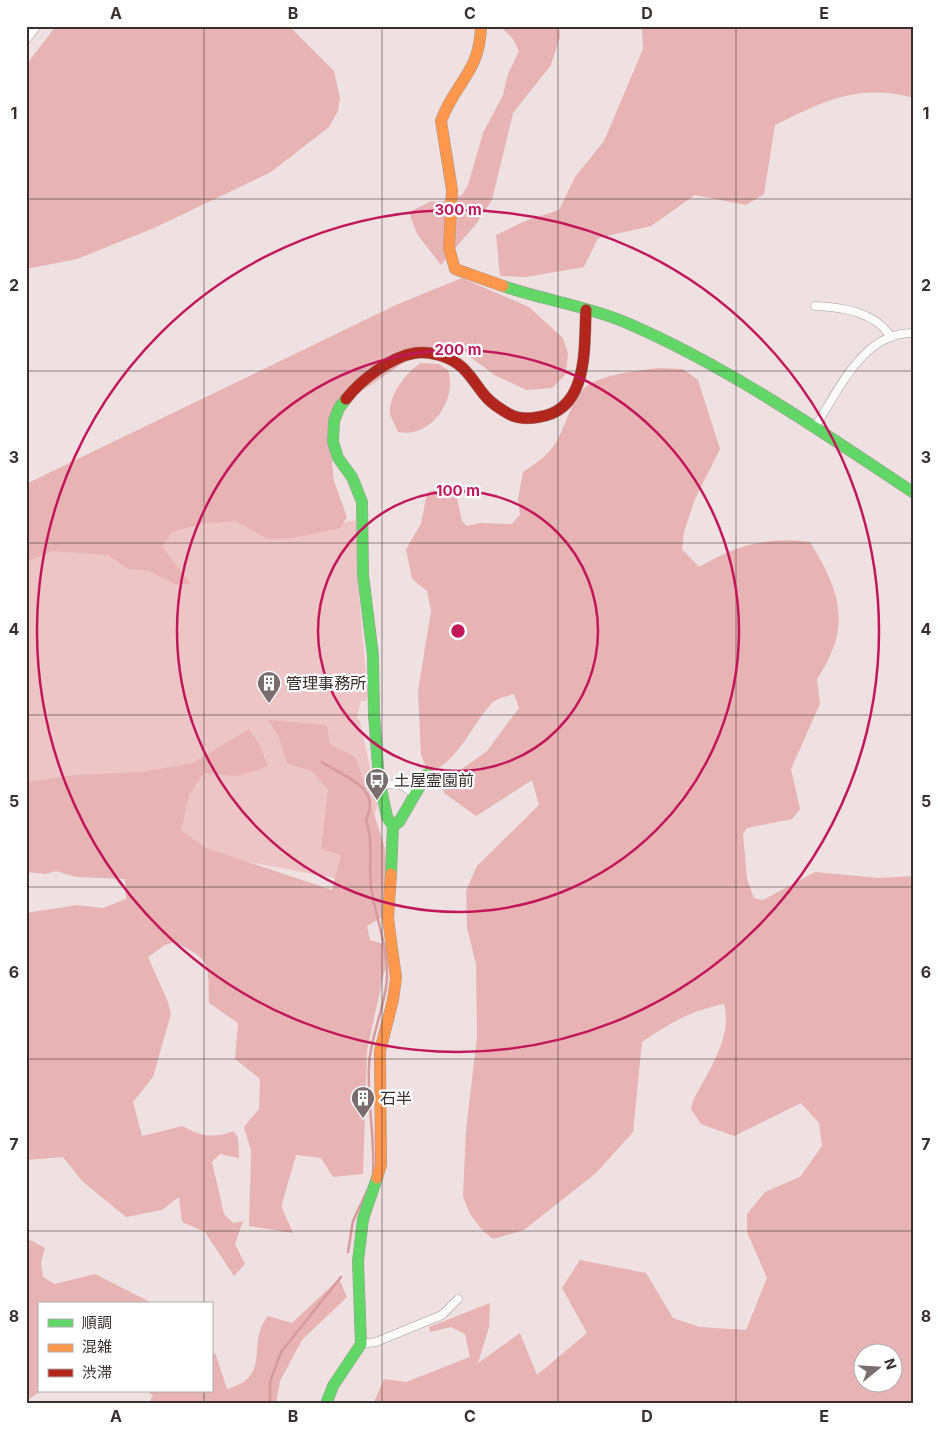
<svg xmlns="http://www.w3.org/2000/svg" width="940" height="1430" font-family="Inter,'Noto Sans JP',sans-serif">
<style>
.green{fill:#eec5c6}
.forest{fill:#e7b3b4;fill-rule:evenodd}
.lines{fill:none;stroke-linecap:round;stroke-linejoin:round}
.stream{stroke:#d79a9d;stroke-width:2.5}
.street-casing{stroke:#a69b9b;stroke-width:9}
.fast-casing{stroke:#a69b9b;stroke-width:12}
.slow-casing{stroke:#a69b9b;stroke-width:12}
.jam-casing{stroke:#a69b9b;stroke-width:12}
.street{stroke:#fdfafa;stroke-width:8}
.fast{stroke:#63d668;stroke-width:11}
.slow{stroke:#ff974d;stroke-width:11}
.jam{stroke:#b3261e;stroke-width:11}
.grid{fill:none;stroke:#3a2f2f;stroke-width:1;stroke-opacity:0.55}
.ring{fill:none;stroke:#c2185b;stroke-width:2.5}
.labels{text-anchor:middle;stroke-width:4.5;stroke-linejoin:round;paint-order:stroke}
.poi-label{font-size:16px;fill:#3a2f2f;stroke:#fff;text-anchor:start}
.centre{fill:#c2185b;stroke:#fff;stroke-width:2.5}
.ring-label{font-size:15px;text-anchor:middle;font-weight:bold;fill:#c2185b;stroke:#fff;stroke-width:4.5;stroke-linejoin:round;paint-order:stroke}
.neatline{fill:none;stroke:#3a2f2f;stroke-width:2}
.grid-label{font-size:16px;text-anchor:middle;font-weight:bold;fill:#3a2f2f}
</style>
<rect width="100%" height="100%" fill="#efe1e1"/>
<polygon class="green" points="231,516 277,537 356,520 358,584 368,696 366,701 361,701 357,717 360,721 378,804 374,817 382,887 26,820 26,556 68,539"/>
<g class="forest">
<polygon points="56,26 289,26 334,71 340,98 338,111 329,127 271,172 154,228 77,259 26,269 26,65"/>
<polygon points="500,26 559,26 560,37 551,65 513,113 492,200 477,223 441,265 417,234 409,212 432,201 440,202 462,195 468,185 483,133 503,95 508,74 519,51 513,39"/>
<path d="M642 26H914V98C857 83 825 101 775 125L764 194 746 205 695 195 651 226 598 238 584 267 526 277 500 276 496 235 525 221 559 210 575 177 604 141 643 49Z"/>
<polygon points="462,278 529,307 563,338 568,353 566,374 552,388 527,390 496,376 462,351 418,353 339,406 330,446 334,481 347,517 340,528 293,538 268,539 235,521 200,524 172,532 162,547 191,584 175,584 149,571 128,569 108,555 52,551 26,562 26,484 398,304"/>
<path d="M421 363 439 364 448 370C458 399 431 439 398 432 396 426 391 419 390 413 389 395 406 372 421 363Z"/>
<path d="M658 368 683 369 698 380 720 449 695 499 684 532 682 549 699 567C735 546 768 536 810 542 841 592 852 627 817 679L820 704 791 769 800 809 792 819 747 828 743 834 747 879 754 898 763 900 815 872 878 878 914 876V1404H373L384 1379 406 1382 470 1357 465 1334 451 1327 430 1332 429 1327 490 1303 489 1327 478 1363 520 1333 537 1375 587 1333 562 1288 580 1260 646 1273 673 1318 700 1327 746 1330 767 1278 747 1232V1214L765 1192 800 1177 822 1146 819 1123 801 1103 734 1136 701 1124 691 1109 693 1101C708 1071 733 1038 724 1004 690 1011 670 1023 642 1042L633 1132 596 1173 524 1230 493 1239 482 1230 470 1214 463 1197 466 1130 477 1037 476 965 467 927 466 891 477 866 539 805 532 780 476 816 444 793 441 784 487 751 519 708 514 694C508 696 498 698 493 702 470 726 461 759 429 773L421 755 418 691 431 611 427 591 412 579 406 549 421 524 427 493 444 486 455 488 462 521 467 526 480 523 512 524 520 515 518 499 523 472C535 464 547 456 555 444 566 427 573 391 593 382 613 373 636 371 658 368ZM862 1352H892V1382H862Z"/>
<path d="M268 720 327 725 330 744 356 758 385 848 390 913 367 926 370 940 390 946 367 1050 363 1174 333 1177 321 1158 296 1155C294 1164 281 1204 282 1208 285 1216 290 1225 293 1233L249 1226 251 1151 244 1127 259 1109 260 1079 235 1059 238 1023 209 1003C208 963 212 960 174 942L165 945 148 957 168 1002 171 1014 153 1077 133 1102 142 1136 183 1126C198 1136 216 1139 233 1131L238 1137 239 1158 220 1154 212 1162 224 1214 233 1223 243 1221 235 1244 245 1264 234 1276 205 1232 182 1222 179 1197 162 1210 126 1217 82 1181 63 1157 26 1160V913L77 905 103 908 126 899 125 879 76 877 56 871 46 874 26 872V780L35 781 75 775 142 772 193 763 249 729 259 744 268 766 238 776 204 773 189 795 181 830 206 848 332 890 341 855 321 849 328 790 312 771 287 763 278 735Z"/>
<polygon points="26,1238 45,1248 41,1263 43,1277 55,1284 95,1274 154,1304 39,1304 39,1391 41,1391 26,1401"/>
<path d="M339 1279 347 1297 302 1340 280 1381 276 1404H148L153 1396 147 1391H211V1350L216 1355 227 1389C274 1376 245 1343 268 1316L292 1323Z"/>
</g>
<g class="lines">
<g class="stream">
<path d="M322 762C343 777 383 787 366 819 374 846 368 862 371 887 375 916 388 946 387 977 386 1006 370 1036 369 1066 367 1102 375 1137 373 1172"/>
<polyline points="348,1252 353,1221 367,1191"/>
<polyline points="270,1404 270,1382 281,1352 341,1277"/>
</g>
<g class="street-casing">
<g id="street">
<polyline points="26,40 37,26"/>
<path d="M815 306C843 307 875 312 891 337"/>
<path d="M815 427C838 392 863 331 914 333"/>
<path d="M381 786C396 782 404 784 415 796"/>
<polyline points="361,1344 376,1342 442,1315 458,1299"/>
</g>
</g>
<g class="fast-casing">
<g id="fast">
<path d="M503 286C543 300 588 306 627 323 729 367 822 432 914 493"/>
<polyline points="346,399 339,408 334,421 333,442 338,458 352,477 362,502 363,575 373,656 374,715 379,779 387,817 393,826 391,874"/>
<polyline points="393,826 399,822 427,774"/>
<polyline points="326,1404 333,1386 361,1344 358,1261 363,1219 377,1178"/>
</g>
</g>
<g class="slow-casing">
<g id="slow">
<path d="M481 26C480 73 455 82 441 121L452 190 449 248 455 269 503 286"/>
<polyline points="377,1178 381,1165 380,1051 393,1000 396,978 388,918 391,874"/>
</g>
</g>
<g class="jam-casing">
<path id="jam" d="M346 399C361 380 390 357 415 353 429 351 447 356 458 364 471 373 477 388 488 399 493 404 502 410 509 414 518 419 529 419 539 417 589 410 584 348 586 310"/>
</g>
<use href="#street" class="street"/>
<use href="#fast" class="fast"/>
<use href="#slow" class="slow"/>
<use href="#jam" class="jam"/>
</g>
<path class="grid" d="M204 26V1304M382 26V1404M558 26V1404M736 26V1404M26 199H914M26 371H914M26 543H914M26 715H914M26 887H914M26 1059H914M26 1231H914M204 1391V1404"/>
<g class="ring">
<circle cx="458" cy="631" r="140"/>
<circle cx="458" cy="631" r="281"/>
<circle cx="458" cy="631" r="421"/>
</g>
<defs>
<g id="building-pin" transform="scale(1.25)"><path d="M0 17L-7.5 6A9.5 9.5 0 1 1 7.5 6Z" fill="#796d6d" stroke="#fff"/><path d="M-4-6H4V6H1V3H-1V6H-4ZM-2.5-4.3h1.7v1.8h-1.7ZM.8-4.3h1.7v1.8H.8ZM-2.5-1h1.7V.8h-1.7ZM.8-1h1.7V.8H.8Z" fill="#fff"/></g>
<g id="bus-pin" transform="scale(1.25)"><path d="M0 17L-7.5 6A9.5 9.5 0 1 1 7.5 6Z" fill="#796d6d" stroke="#fff"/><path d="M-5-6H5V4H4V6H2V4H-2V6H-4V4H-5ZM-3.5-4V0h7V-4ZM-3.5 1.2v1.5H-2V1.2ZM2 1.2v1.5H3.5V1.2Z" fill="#fff"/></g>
</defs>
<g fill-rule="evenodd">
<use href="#building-pin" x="269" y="683"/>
<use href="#bus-pin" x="377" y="780"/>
<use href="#building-pin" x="363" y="1098"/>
</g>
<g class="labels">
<g class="poi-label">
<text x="286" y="689">管理事務所</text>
<text x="394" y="786">土屋霊園前</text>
<text x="380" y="1104">石半</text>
</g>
</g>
<circle cx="458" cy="631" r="8" class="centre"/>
<g class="ring-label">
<text x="458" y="215">300 m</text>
<text x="458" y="355">200 m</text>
<text x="458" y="496">100 m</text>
</g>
<rect width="940" height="1430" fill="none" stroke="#ffffff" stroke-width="55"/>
<rect x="38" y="1302" width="175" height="90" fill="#ffffff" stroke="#b0acac"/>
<rect x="48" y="1319" width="25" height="8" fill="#63d668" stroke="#b0acac"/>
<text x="82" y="1328" font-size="15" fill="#3a2f2f">順調</text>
<rect x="48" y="1344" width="25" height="8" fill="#ff974d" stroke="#b0acac"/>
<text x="82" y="1352" font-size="15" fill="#3a2f2f">混雑</text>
<rect x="48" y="1369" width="25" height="8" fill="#b3261e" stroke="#b0acac"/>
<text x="82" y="1378" font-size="15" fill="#3a2f2f">渋滞</text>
<g transform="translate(878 1368) rotate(72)"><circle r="24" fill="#ffffff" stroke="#b0acac"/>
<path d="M0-4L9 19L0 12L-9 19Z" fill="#796d6d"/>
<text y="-8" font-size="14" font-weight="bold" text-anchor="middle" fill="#3a2f2f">N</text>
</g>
<rect x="28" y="28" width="884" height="1374" class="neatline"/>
<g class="grid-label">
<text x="116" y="19">A</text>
<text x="293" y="19">B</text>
<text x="470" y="19">C</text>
<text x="647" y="19">D</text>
<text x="824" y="19">E</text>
<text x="14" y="119">1</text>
<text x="926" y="119">1</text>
<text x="14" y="291">2</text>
<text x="926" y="291">2</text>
<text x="14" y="463">3</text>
<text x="926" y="463">3</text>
<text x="14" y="635">4</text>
<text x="926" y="635">4</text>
<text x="14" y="807">5</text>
<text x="926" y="807">5</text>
<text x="14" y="978">6</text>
<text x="926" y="978">6</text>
<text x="14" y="1150">7</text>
<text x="926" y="1150">7</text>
<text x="14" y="1322">8</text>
<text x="926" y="1322">8</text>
<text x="116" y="1422">A</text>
<text x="293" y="1422">B</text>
<text x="470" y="1422">C</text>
<text x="647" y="1422">D</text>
<text x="824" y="1422">E</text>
</g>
</svg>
